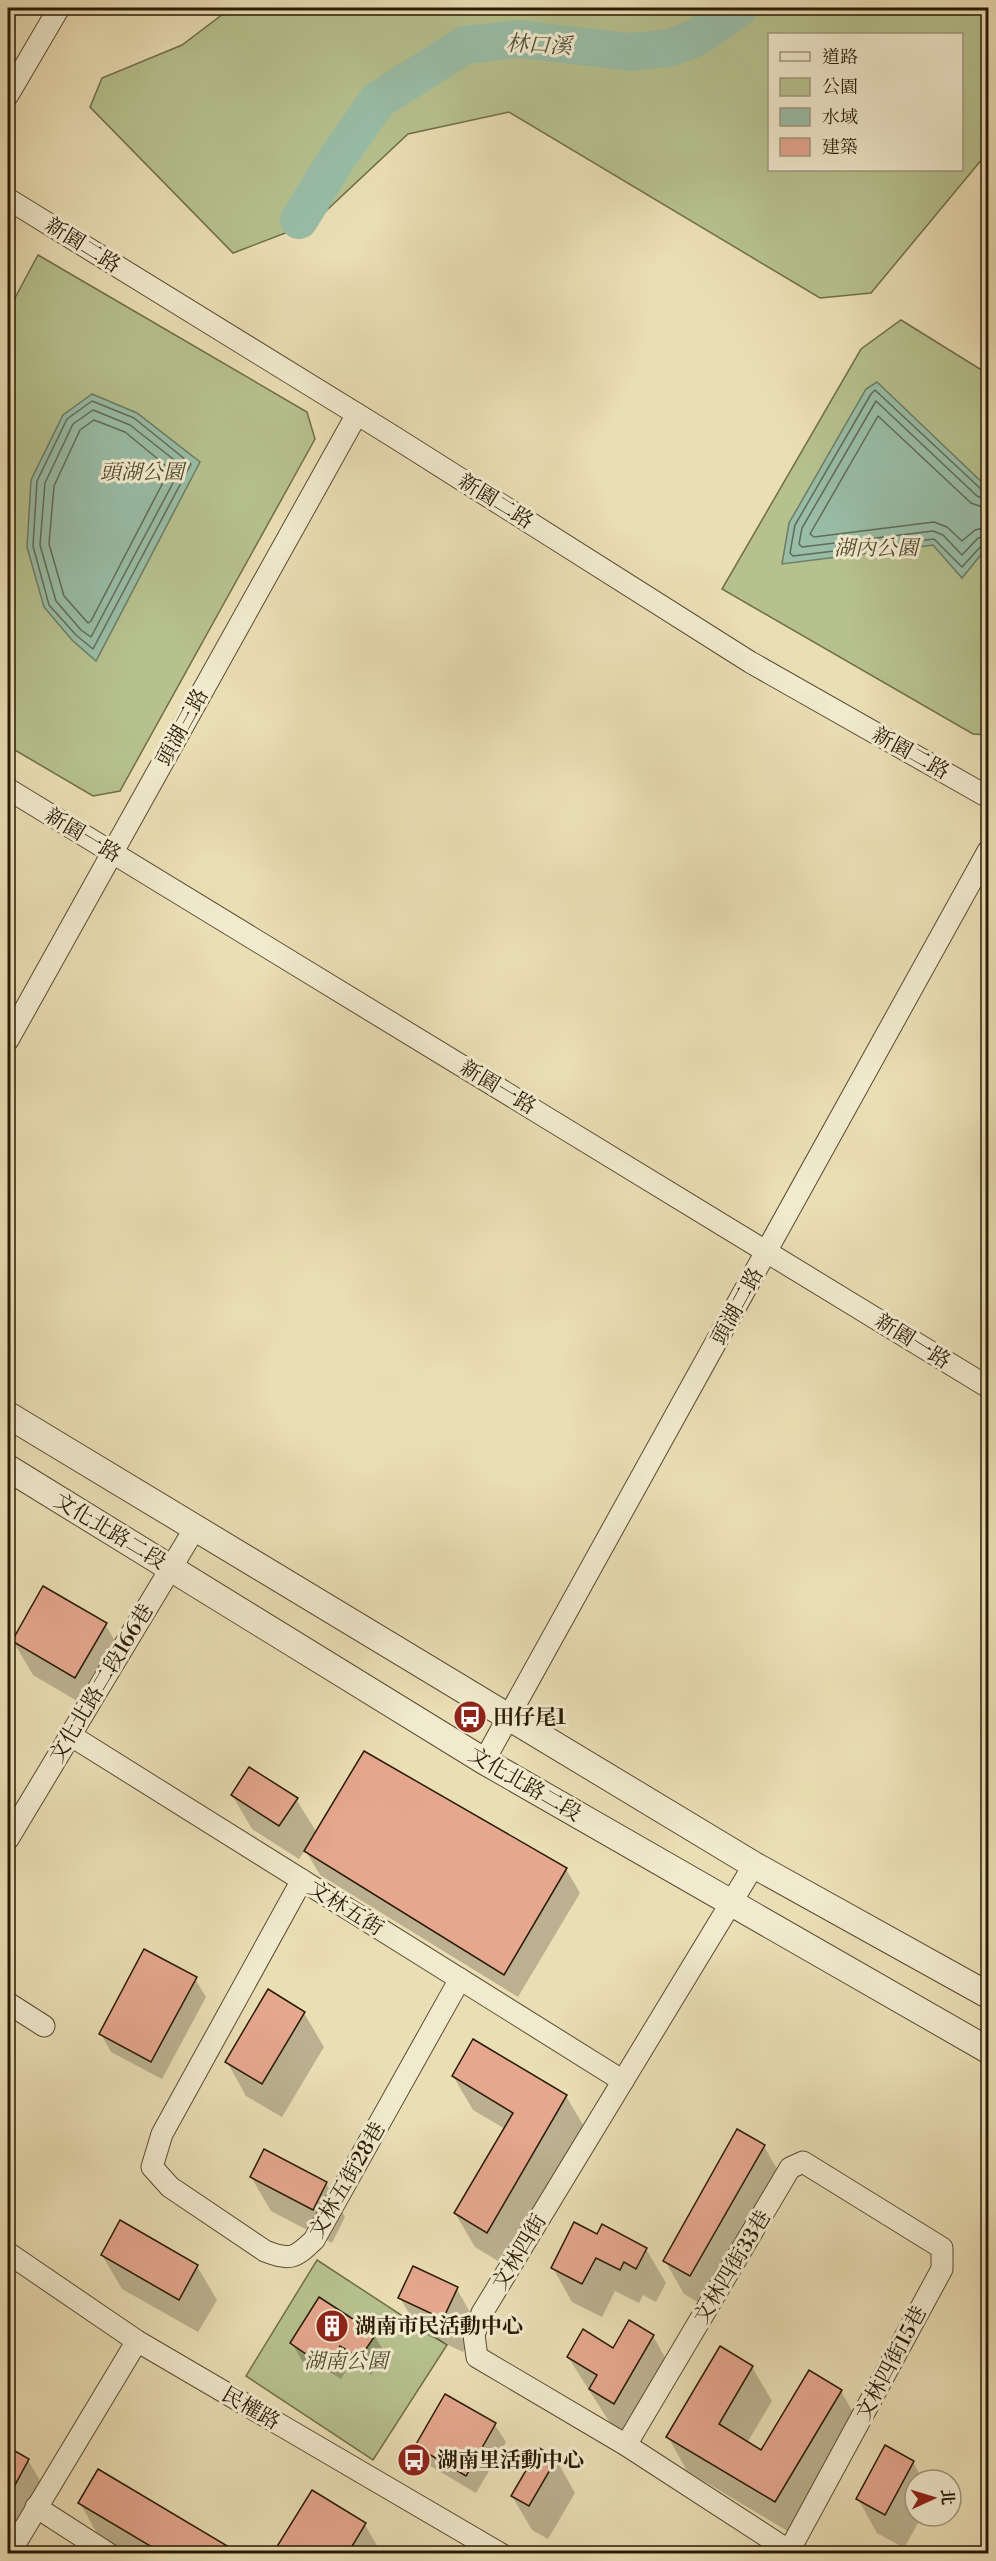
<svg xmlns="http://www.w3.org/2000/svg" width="996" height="2561" font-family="'Libre Bodoni','Noto Serif TC',serif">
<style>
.green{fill:#b6c18e;stroke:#706e4a;stroke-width:1.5;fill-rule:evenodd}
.water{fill:#99bda7;stroke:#6c7c66;stroke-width:1.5}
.shadow{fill:#0003}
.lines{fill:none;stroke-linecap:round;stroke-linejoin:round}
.shore{stroke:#616c56;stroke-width:1.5}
.river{stroke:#99bda7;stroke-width:38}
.building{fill:#e5a78e;stroke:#291a05;stroke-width:1.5}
.minor-casing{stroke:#594b31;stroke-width:23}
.tertiary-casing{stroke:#594b31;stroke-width:28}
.minor{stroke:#f1eace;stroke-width:21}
.tertiary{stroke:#f1eace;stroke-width:26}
.labels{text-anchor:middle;stroke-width:6;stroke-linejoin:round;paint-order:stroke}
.street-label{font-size:21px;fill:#291a05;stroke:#f1eace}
.park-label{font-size:21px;font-style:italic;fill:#534c2e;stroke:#f1eace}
.poi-label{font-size:21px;font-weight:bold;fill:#291a05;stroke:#f1eace;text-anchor:start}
.water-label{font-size:22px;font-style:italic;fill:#50533e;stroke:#f1eace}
</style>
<rect width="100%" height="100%" fill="#eadeb4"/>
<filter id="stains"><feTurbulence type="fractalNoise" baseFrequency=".00333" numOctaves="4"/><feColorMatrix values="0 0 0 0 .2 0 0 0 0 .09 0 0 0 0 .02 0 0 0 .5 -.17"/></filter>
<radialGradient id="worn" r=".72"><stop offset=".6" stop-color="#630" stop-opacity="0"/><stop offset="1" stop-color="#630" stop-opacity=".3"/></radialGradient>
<g class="green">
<path d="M231 8H988V152L871 293 820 298 509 112 408 134 314 222 233 253 90 107 102 78 182 45ZM770 34H962V170H770Z"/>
<polygon points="38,255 307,412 315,439 120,791 93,796 8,746 8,311"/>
<polygon points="901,320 988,374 988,735 973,734 722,589 861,349"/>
<polygon points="317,2260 447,2345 373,2460 246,2376"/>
</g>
<g class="water">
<polygon points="877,382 988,488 988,546 962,578 933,545 782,564 789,523 866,389"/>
<polygon points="92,394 137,413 200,462 96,661 72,640 44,607 27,547 31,480 63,415"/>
</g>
<g class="shadow">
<polygon points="105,1624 125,1658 94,1711 33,1675 13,1641"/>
<polygon points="365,1753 566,1869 580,1893 518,1997 320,1875 305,1850 299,1859 252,1829 232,1795 296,1799 317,1833"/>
<polygon points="195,1979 206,1997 162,2079 111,2052 101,2034"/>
<polygon points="304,2013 324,2047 282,2117 246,2096 227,2062"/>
<polygon points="474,2041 566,2096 586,2130 506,2266 475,2247 455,2213 505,2129 473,2110 453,2076"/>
<polygon points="764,2146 783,2180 710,2309 684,2294 665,2261"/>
<polygon points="251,2177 326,2183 345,2217 332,2243 271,2211"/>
<polygon points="597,2236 646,2249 666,2283 656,2302 643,2295 639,2303 615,2291 602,2317 572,2302 553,2268"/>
<polygon points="102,2255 197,2266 217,2300 198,2332 122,2289"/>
<polygon points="457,2289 476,2323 463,2352 420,2332 400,2298"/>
<polygon points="374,2335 385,2353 371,2375 351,2363 341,2379 323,2368 320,2373 302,2361 292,2343"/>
<polygon points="653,2336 672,2370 633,2437 610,2423 568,2357 614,2350"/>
<polygon points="752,2367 772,2401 747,2443 762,2452 841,2391 860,2425 794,2535 687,2471 668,2437"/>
<polygon points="446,2396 495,2425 506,2442 476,2493 427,2464 417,2446"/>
<polygon points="8,2448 28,2460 48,2494 8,2554"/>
<polygon points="556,2459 575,2493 548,2539 532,2530 512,2496"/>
<polygon points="913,2462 923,2480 915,2480 915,2516 922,2516 904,2548 877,2533 858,2499"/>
<polygon points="99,2471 236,2554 127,2554 99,2537 80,2503"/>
<polygon points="312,2492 365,2525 382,2554 275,2554"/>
</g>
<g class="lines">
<g class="shore">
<polygon points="92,401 134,418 191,464 93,649 76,635 49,605 33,546 37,481 67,419"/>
<polygon points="93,410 130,425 182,466 91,637 81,630 56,601 40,545 45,483 73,424"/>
<polygon points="94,420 125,432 170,469 91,621 88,623 64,596 49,544 54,486 80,430"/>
<polyline points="988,492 982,490 875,390 871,394 795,525 790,553 793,556 934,539 962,567 982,545 988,543"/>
<polyline points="988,500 977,496 876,401 802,528 799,544 802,547 933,531 943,535 962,555 978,538 988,536"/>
<polyline points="988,509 971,503 878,416 810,534 814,537 934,522 947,527 962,541 975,530 988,527"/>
</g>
<polyline class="river" points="299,220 338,157 378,100 465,45 519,39 631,52 670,48 697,37 739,8"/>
</g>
<g class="building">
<polygon points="43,1586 107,1623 75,1678 12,1641"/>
<polygon points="364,1751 567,1868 504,1975 304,1851"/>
<polygon points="249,1767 298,1798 279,1826 231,1795"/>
<polygon points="144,1949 197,1977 151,2062 99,2034"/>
<polygon points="268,1989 305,2012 262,2084 225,2062"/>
<polygon points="473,2039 567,2095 487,2233 454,2213 513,2113 452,2076"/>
<polygon points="737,2129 765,2145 690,2276 663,2261"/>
<polygon points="264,2149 327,2182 313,2210 250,2177"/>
<polygon points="120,2220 198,2265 179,2300 101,2255"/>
<polygon points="574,2222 597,2234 602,2224 647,2248 636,2269 624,2262 620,2270 596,2258 582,2284 551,2268"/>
<polygon points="413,2266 458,2287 443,2319 398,2298"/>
<polygon points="319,2297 376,2334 360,2358 340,2346 330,2362 313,2351 309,2356 290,2343"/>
<polygon points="629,2320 654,2335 614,2404 589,2389 597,2375 567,2357 583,2329 613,2348"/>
<polygon points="720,2346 753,2366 719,2424 761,2450 809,2370 842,2390 775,2502 666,2437"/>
<polygon points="445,2394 496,2423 466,2476 415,2446"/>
<polygon points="885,2445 914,2461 885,2515 856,2499"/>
<polygon points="8,2447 29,2459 8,2498"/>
<polygon points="539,2448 557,2458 529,2506 511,2496"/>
<polygon points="98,2469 239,2553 162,2553 78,2503"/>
<polygon points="312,2490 366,2523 348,2553 273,2553"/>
</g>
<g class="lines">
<g class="minor-casing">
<g id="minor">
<polyline points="8,95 59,8"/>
<polyline points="8,199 391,435 750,662 988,797"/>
<polyline points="8,789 988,1387"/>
<polyline points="8,1040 357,414"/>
<polyline points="70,1735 623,2081"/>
<polyline points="484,1761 988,851"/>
<polyline points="8,1839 195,1528"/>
<polyline points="754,1865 482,2313 474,2335 477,2357 626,2445 794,2554"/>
<path d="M302 1880 162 2134 152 2167 170 2187 265 2251C291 2261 295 2258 314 2240L460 1979"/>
<polyline points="8,2003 44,2026"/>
<polyline points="8,2253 137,2341 501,2554"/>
<polyline points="626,2445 790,2168 803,2162 942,2248 942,2269 789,2551"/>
<polyline points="36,2507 109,2554"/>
<polyline points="9,2554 137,2341"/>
</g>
</g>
<g class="tertiary-casing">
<g id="tertiary">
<polyline points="8,1415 754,1865 988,1995"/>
<polyline points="8,1468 484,1761 988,2050"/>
</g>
</g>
<use href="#minor" class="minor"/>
<use href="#tertiary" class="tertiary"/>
</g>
<defs>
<g id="bus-disc" transform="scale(1.725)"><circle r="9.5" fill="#8f2418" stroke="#f1eace"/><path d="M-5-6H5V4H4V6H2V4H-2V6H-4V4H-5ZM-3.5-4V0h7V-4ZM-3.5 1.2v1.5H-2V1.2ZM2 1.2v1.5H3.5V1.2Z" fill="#fff"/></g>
<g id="building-disc" transform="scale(1.725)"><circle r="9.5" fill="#8f2418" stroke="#f1eace"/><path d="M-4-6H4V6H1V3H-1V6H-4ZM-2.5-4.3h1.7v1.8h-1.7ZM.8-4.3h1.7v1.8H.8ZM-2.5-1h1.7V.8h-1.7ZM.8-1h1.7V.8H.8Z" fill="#fff"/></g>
</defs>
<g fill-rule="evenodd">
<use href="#bus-disc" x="470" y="1717"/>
<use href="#building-disc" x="332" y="2326"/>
<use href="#bus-disc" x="414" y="2460"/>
</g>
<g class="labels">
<g class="street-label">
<text transform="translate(83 245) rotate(32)" y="7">新園二路</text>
<text transform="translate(496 501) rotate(32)" y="7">新園二路</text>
<text transform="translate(182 727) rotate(-61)" y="7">頭湖三路</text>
<text transform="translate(911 753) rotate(29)" y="7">新園二路</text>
<text transform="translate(83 835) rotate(31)" y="7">新園一路</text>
<text transform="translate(498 1087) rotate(31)" y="7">新園一路</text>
<text transform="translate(737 1306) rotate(-61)" y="7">頭湖二路</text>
<text transform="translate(913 1341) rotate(32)" y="7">新園一路</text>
<text transform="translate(110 1531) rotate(31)" y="7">文化北路二段</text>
<text transform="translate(101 1683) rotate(-59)" y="7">文化北路二段166巷</text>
<text transform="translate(525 1784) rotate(30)" y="7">文化北路二段</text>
<text transform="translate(346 1908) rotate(32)" y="7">文林五街</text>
<text transform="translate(347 2180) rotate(-60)" y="7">文林五街28巷</text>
<text transform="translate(519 2252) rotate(-59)" y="7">文林四街</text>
<text transform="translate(732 2267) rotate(-59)" y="7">文林四街33巷</text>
<text transform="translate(891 2363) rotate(-62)" y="7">文林四街15巷</text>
<text transform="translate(251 2408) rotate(30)" y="7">民權路</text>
</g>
<g class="park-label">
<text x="142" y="479">頭湖公園</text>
<text x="876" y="555">湖內公園</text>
<text x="346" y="2368">湖南公園</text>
</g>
<g class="poi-label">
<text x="493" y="1724">田仔尾1</text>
<text x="355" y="2333">湖南市民活動中心</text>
<text x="437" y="2467">湖南里活動中心</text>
</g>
<g class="water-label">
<text transform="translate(539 44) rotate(3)" y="8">林口溪</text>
</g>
</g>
<rect width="996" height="2561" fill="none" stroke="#eadeb4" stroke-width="30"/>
<rect x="9" y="9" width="978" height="2543" fill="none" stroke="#291a05" stroke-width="3"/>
<rect x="15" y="15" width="966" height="2531" fill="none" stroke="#291a05" stroke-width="1.5"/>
<rect x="768" y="33" width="195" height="138" fill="#f1eace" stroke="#a1977e" stroke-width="1.5"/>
<rect x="780" y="52" width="30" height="9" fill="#f1eace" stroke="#a1977e" stroke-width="1.5"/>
<text x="822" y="63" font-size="18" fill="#291a05">道路</text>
<rect x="780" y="78" width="30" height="18" fill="#b6c18e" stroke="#a1977e" stroke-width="1.5"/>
<text x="822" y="93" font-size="18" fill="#291a05">公園</text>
<rect x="780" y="108" width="30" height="18" fill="#99bda7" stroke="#a1977e" stroke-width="1.5"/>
<text x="822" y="123" font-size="18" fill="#291a05">水域</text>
<rect x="780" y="138" width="30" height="18" fill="#e5a78e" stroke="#a1977e" stroke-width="1.5"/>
<text x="822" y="153" font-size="18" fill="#291a05">建築</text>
<g transform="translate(933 2498) rotate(86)"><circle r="28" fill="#f1eace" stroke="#a1977e" stroke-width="1.5"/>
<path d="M0-4.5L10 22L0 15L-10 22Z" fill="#8f2418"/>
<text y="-9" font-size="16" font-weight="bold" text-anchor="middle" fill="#291a05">北</text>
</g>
<rect width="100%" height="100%" filter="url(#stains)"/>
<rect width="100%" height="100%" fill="url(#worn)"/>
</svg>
